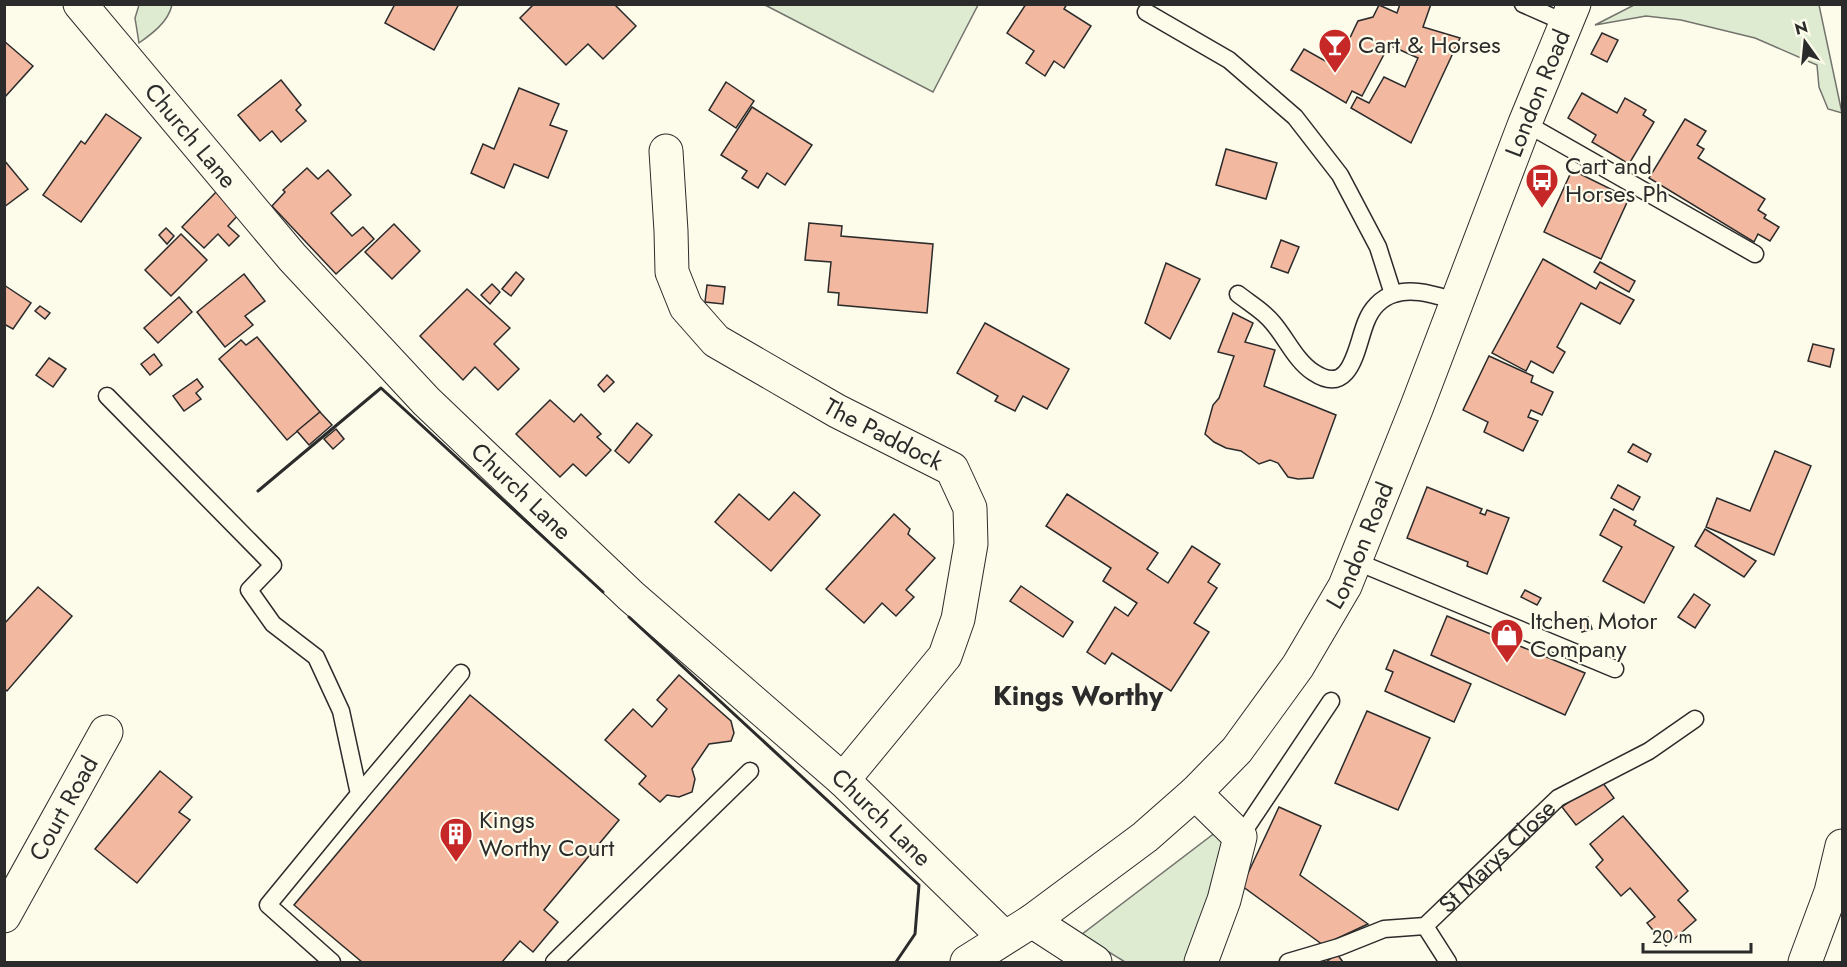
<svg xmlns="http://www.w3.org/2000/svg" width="1847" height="967" font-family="Jost,sans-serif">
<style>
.green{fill:#deebd1;stroke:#74746e;stroke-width:1.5}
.building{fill:#f2b8a0;stroke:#2b2b2b;stroke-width:1.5}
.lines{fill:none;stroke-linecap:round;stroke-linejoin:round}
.lane-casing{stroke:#2b2b2b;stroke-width:19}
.street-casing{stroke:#2b2b2b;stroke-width:35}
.secondary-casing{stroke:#2b2b2b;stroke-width:35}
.primary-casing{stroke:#2b2b2b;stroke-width:35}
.lane{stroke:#fdfbea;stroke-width:16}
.street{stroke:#fdfbea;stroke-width:33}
.secondary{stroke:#fdfbea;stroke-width:33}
.primary{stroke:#fdfbea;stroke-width:33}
.wall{stroke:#2b2b2b;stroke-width:3}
.labels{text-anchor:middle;stroke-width:4.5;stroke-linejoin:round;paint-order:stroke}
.poi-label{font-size:24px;fill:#2b2b2b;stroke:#fdfbea;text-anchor:start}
.street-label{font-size:24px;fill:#2b2b2b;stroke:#fdfbea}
.quarter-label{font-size:27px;font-weight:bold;fill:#2b2b2b;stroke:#fdfbea}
</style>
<rect width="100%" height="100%" fill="#fdfbea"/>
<g class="green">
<path d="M139 5H172C168 22 153 33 139 43L135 18Z"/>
<polygon points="765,5 978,5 933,92"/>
<polygon points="1634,5 1819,5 1842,113 1828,109 1819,87 1817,65 1755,38 1681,20 1646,16 1595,25"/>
<polygon points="1224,826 1240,842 1187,962 1125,962 1081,935"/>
</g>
<g class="building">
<polygon points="395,4 459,4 434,50 385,23"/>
<polygon points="534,4 614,4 636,26 603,59 588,44 566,65 520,18"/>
<polygon points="1026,4 1067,4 1064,9 1091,26 1064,68 1054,61 1045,76 1026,63 1034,51 1007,33"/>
<polygon points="1400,4 1431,4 1423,27 1460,38 1411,143 1351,108 1357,97 1369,103 1384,77 1405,87 1418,58 1389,45 1362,96 1352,91 1346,103 1291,70 1304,49 1336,67 1358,21 1373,17 1379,5 1397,13"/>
<polygon points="1602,33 1618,40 1607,62 1591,54"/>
<polygon points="4,41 33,66 4,98"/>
<polygon points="281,80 301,105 296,110 306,121 281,142 272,131 260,141 238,115"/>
<polygon points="726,82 754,101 736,128 709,110"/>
<polygon points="519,88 559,104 550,125 567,131 548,178 514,164 504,188 471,173 483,144 494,149"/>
<polygon points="1582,93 1617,113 1625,98 1646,110 1643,115 1654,122 1629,164 1592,142 1596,135 1568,118"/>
<polygon points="752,107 812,145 785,185 767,173 758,188 742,178 747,171 721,155"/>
<polygon points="106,114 141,138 81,222 43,195 81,141 85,144"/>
<polygon points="1685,119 1706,131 1697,145 1704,149 1698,158 1765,199 1758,210 1766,215 1764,218 1779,227 1770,241 1758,234 1754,242 1649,178"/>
<polygon points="1226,149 1277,163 1266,199 1216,185"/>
<polygon points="4,160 28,189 4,207"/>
<polygon points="307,168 318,179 328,170 351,195 331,213 352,236 363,227 374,239 336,274 272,206 285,192 283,190"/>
<polygon points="1572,170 1629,198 1601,259 1544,232"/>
<polygon points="217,191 240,213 228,226 239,236 229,246 218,234 204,248 182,227"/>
<polygon points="809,223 842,226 841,236 933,244 927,313 838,305 839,293 828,292 831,262 805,260"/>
<polygon points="394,224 420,251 392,279 365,252"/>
<polygon points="166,228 174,236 167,244 159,235"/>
<polygon points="181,234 207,260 171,296 145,270"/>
<polygon points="1281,240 1299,247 1288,273 1271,267"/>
<polygon points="1543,259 1596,289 1600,282 1634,300 1620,324 1581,303 1557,347 1565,352 1553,373 1531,361 1526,371 1492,353"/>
<polygon points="1600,262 1635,281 1629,292 1594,272"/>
<polygon points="1166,263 1200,279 1170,339 1145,323"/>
<polygon points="516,272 524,279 511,296 502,289"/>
<polygon points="244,274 265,301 245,316 253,325 225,347 197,312"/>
<polygon points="492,284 500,292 490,304 481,295"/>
<polygon points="4,285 31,303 13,329 4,324"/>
<polygon points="707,285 725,287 723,304 705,302"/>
<polygon points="467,289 510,328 494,344 519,369 498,390 475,367 463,380 420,336"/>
<polygon points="179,297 192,312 158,343 144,328"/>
<polygon points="40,306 50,313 45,319 35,311"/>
<polygon points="1233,313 1253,323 1245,342 1275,350 1264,386 1336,415 1313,478 1298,479 1288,477 1278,463 1270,460 1259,464 1241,451 1226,448 1214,442 1205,434 1213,405 1219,398 1234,356 1218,352"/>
<polygon points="985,323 1069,369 1047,409 1023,396 1015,411 995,401 998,396 957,373"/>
<polygon points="257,337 320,412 287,440 219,359 241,340 246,345"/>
<polygon points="1813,344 1834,349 1830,367 1808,361"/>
<polygon points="154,354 162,365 150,375 141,364"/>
<polygon points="1489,356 1533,376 1531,382 1553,392 1542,415 1531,410 1528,417 1538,421 1523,451 1484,432 1488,422 1463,410"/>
<polygon points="49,358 66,369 53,387 36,375"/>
<polygon points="607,375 614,382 604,392 598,385"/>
<polygon points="197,379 203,387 196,393 201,399 184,411 173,396"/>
<polygon points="550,400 574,422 581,414 601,434 597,437 611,450 586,476 573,464 560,477 516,434"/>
<polygon points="320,412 332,425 309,445 297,431"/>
<polygon points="637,423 652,435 629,463 615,451"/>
<polygon points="336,429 344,439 333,449 324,439"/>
<polygon points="1633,444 1651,454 1647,462 1628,452"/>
<polygon points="1775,451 1811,466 1774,555 1706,527 1717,498 1750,511"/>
<polygon points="1618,485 1640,497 1633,510 1611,498"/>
<polygon points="1427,487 1482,509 1480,513 1485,515 1487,510 1509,518 1487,574 1467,566 1468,562 1407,538"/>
<polygon points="794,492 820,515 771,571 715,522 739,494 769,520"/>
<polygon points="1067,494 1158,553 1147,569 1168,583 1192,546 1220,564 1208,582 1217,588 1194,623 1209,632 1171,691 1112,653 1105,664 1087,652 1115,607 1128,616 1137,603 1103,581 1111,568 1046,526"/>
<polygon points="1614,509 1636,521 1634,525 1674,547 1644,603 1603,581 1622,547 1600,535"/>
<polygon points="894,514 910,529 908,534 935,558 906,590 914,597 896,616 882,603 864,623 826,589"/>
<polygon points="1705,529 1756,561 1744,577 1695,546"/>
<polygon points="1021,586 1073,622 1063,637 1010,601"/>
<polygon points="38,587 72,616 7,691 4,688 4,624"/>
<polygon points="1525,590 1541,598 1537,605 1521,597"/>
<polygon points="1694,594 1710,605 1695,628 1678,617"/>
<polygon points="1447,616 1585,673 1565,715 1431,655"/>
<polygon points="1588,617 1592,629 1582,632 1578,619"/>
<polygon points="1394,650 1471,684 1454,722 1385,691 1393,672 1386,669"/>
<polygon points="679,675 731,721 734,733 731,741 709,744 692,769 695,779 692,792 679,797 667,795 660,802 639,784 646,776 605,740 633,709 652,727 667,709 657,700"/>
<polygon points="470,695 619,820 544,910 558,922 533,952 520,941 502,962 362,962 294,905"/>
<polygon points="1367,711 1430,738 1398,810 1335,783"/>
<polygon points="160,771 192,797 179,812 190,820 137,883 95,849"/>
<polygon points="1600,779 1614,798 1576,825 1562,807"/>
<polygon points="1279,807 1321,826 1300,875 1368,924 1323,945 1242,886"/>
<polygon points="1623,816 1688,891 1678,900 1696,920 1666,946 1647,923 1655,917 1630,888 1621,896 1596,867 1603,860 1590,844"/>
<polygon points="1337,954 1343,962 1326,962"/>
</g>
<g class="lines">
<g class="lane-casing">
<g id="lane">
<polyline points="1523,4 1566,23"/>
<polyline points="1146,12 1229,60 1295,117 1340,175 1378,247 1393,294"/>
<polyline points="1525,123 1755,254"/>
<path d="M1238 294C1249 303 1264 311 1273 323 1286 338 1296 361 1313 372 1352 398 1356 346 1366 322 1371 309 1381 298 1394 294 1414 287 1437 296 1457 301"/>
<polyline points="107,396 273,565 249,590 273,624 316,657 341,711 359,794 268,905 332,962"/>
<polyline points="1355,561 1615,669"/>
<polyline points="359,794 461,673"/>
<polyline points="1240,837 1331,701"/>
<polyline points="1425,926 1448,962"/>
<polyline points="554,962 750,771"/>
<path id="s1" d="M1288 962 1339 947 1384 929 1425 926 1558 798 1649 751 1695 719"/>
</g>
</g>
<g class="street-casing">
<g id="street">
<path id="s2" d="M80 4 292 257 426 401 631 596 843 780 1004 937"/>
<path id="s3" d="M666 151 671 231 672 272 686 307 716 341 837 411 952 469 970 508 971 544 958 619 945 656 843 780"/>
<polyline points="1195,793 1240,837 1224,900 1201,962"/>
<path id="s4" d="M4 916 106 732"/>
<polyline points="1032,921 1095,962"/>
</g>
</g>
<g class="secondary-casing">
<g id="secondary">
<path id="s5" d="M967 962 1032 921 1145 837 1195 793 1237 750 1298 666 1345 586 1416 409 1525 123 1574 4"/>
</g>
</g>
<g class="primary-casing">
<polyline id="primary" points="1805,962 1831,892 1842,846"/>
</g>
<use href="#lane" class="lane"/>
<use href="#street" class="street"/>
<use href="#secondary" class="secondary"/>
<use href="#primary" class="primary"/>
<g class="wall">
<polyline points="258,491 381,388 603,592"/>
<polyline points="629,617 919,885 915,934 896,962"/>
</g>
</g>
<defs>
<g id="bar-pin" transform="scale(1.725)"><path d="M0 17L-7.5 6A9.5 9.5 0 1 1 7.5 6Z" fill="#c62828" stroke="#fdfbea"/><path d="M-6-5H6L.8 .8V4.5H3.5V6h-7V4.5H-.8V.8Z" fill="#fff"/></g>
<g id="bus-pin" transform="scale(1.725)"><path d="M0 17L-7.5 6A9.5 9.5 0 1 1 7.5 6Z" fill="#c62828" stroke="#fdfbea"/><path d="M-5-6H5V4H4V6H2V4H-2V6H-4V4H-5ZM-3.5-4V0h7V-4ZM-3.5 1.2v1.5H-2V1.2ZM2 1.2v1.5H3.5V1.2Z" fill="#fff"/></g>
<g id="shop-pin" transform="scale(1.725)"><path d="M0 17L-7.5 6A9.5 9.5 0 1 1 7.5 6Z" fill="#c62828" stroke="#fdfbea"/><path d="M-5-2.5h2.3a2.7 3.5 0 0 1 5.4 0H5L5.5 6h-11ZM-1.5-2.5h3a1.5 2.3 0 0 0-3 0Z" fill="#fff"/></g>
<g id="building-pin" transform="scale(1.725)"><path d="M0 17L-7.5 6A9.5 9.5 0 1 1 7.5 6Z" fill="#c62828" stroke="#fdfbea"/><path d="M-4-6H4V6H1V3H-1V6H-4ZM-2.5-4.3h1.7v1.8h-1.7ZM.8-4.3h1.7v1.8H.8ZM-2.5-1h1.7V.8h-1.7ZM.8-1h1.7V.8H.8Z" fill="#fff"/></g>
</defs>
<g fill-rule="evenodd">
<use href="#bar-pin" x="1335" y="45"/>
<use href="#bus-pin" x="1542" y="180"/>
<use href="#shop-pin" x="1507" y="635"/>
<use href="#building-pin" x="456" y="834"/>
</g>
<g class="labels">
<g class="poi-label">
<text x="1358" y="53">Cart &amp; Horses</text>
<text x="1565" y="174">Cart and<tspan x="1565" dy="28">Horses Ph</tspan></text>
<text x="1530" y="629">Itchen Motor<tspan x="1530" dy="28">Company</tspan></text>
<text x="479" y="828">Kings<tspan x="479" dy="28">Worthy Court</tspan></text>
</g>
<g class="street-label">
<text dy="8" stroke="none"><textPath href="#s5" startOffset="1070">London Road</textPath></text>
<text dy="8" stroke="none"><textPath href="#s2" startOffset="172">Church Lane</textPath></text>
<text dy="8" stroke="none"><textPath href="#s3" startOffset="396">The Paddock</textPath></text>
<text dy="8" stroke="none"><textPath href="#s2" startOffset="658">Church Lane</textPath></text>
<text dy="8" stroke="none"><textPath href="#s5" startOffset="584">London Road</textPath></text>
<text dy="8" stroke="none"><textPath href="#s4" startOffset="123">Court Road</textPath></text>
<text dy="8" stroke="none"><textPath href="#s2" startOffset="1144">Church Lane</textPath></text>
<text dy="8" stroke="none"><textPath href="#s1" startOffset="243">St Marys Close</textPath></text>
</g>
<g class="quarter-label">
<text x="1078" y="705">Kings Worthy</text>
</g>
</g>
<rect width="1847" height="967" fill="none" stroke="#2b2b2b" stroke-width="12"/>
<g transform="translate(1805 42) rotate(345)" stroke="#fdfbea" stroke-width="4.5" paint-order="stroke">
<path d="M0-4.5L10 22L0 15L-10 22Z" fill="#2b2b2b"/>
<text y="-9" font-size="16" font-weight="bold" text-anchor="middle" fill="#2b2b2b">N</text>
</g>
<path d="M1643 943v9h108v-9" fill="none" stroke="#2b2b2b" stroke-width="3"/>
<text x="1652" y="943" font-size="18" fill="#2b2b2b" stroke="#fdfbea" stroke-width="4.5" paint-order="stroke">20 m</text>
</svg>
